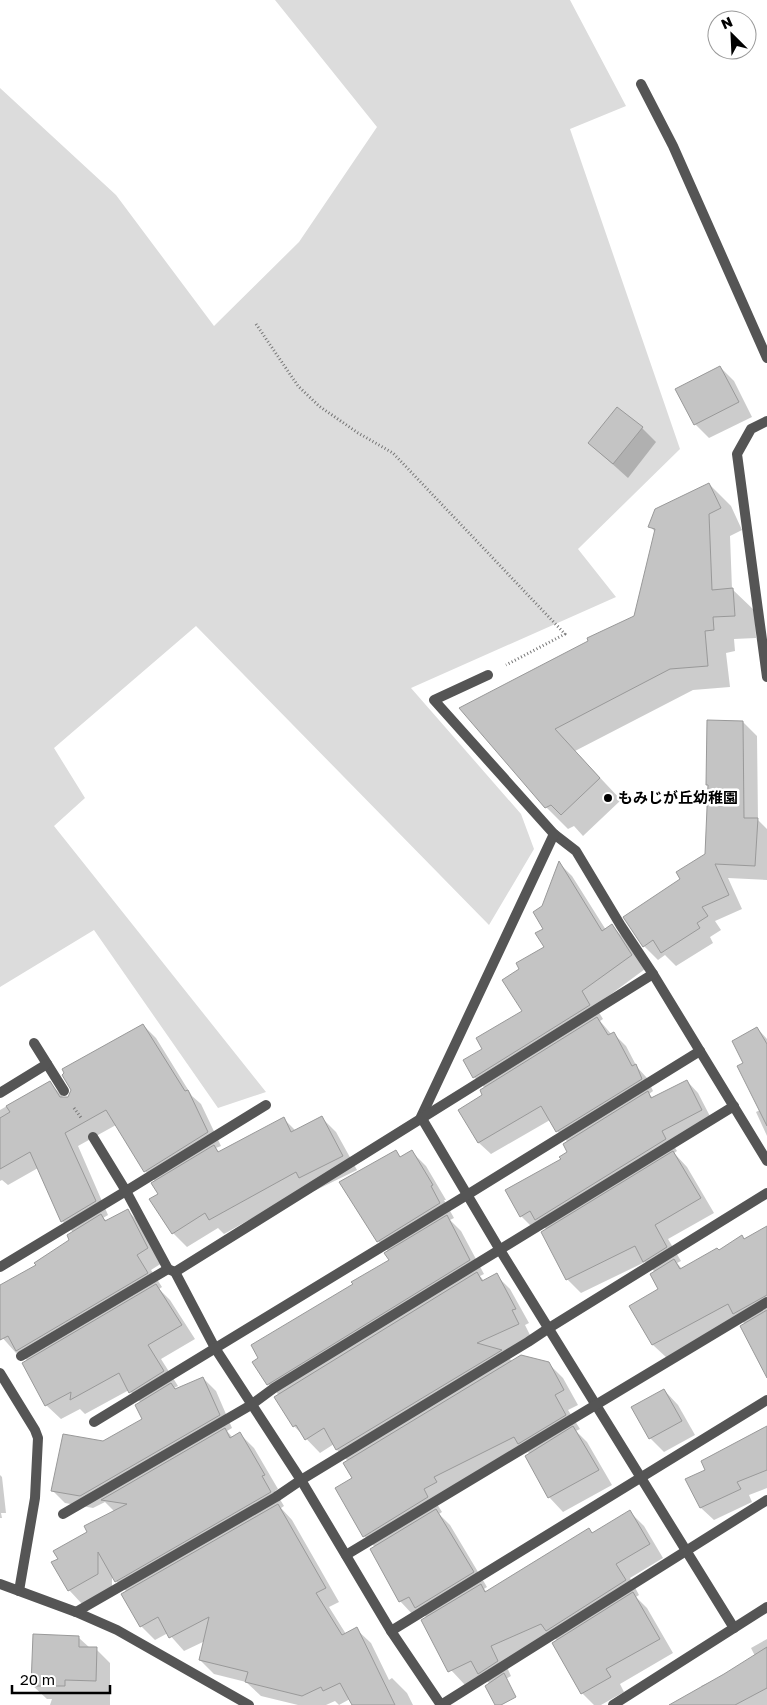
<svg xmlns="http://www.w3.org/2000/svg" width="767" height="1705" font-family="'Golos Text','Noto Sans JP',sans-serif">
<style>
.green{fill:#dcdcdc}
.shadow{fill:#0003}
.building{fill:#c4c4c4;stroke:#999}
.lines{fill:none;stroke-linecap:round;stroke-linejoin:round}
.path{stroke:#777;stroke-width:3;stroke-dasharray:1 2.5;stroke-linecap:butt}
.minor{stroke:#555;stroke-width:10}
.poi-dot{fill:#000;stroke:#fff;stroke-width:2}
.labels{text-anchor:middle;stroke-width:5;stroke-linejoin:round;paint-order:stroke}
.poi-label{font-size:15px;font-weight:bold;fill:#000;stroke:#fff;text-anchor:start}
</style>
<rect width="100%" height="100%" fill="#fff"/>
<polygon class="green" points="275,0 570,0 626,106 570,129 680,449 578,549 616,597 411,688 521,814 534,849 489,925 196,626 54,748 85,798 54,826 266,1092 218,1108 94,930 0,987 0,88 116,195 214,326 299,242 377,127"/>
<g class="shadow">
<polygon points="720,367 734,381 752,417 709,438 695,424"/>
<polygon points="642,428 656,442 628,478 589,443"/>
<polygon points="709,484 731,506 742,530 730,536 732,589 755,611 756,638 734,639 735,651 726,653 730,687 693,690 575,751 621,800 583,836 574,826 568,829 546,807 461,708 635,617 655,532 650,526"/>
<polygon points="743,722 757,736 758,820 767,829 767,880 728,878 742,909 715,921 721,930 710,937 713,943 676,966 665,955 658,960 644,946 625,917 681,880 706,854"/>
<polygon points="559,863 572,876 606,930 612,926 626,940 645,969 595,1006 603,1019 600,1021 612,1035 614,1034 626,1046 637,1067 647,1078 653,1091 649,1094 653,1098 687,1081 698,1093 713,1122 672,1143 677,1151 674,1153 687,1167 714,1213 668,1239 681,1261 677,1263 682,1269 719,1251 742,1237 745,1240 767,1234 767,1368 745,1324 739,1318 667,1358 653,1345 630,1306 659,1290 655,1272 645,1262 581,1293 567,1279 547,1230 540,1223 533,1228 521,1216 562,1159 569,1153 568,1142 557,1131 550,1120 491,1154 479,1143 460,1110 484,1096 485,1088 474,1077 484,1049 523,1012 521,969 545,948 543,907"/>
<polygon points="143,1025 156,1038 192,1096 201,1104 221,1146 216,1148 220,1153 284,1119 296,1131 322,1118 336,1132 357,1170 314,1191 309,1186 224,1234 218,1228 187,1247 173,1233 156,1182 145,1171 116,1125 78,1146 108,1215 103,1218 107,1221 128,1211 142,1225 162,1263 151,1270 162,1287 159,1289 170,1300 195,1339 161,1359 178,1386 174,1388 177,1390 203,1378 216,1391 232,1428 227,1431 233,1438 240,1434 254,1448 278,1489 275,1491 284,1506 281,1508 292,1520 339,1602 329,1607 346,1634 356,1629 371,1643 389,1680 392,1678 407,1693 413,1705 354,1705 350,1699 339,1705 335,1701 326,1705 298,1705 261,1696 246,1682 214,1674 200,1660 205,1641 184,1651 168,1633 155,1640 141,1626 127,1592 116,1581 112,1574 112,1588 83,1605 69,1590 53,1563 59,1560 89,1533 115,1512 105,1502 93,1508 65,1503 53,1491 103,1442 144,1419 141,1403 129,1390 85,1414 80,1409 61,1419 46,1405 28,1361 18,1352 16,1353 0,1335 0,1286 37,1266 71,1241 73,1232 62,1221 38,1168 8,1185 2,1180 0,1181 0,1110 49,1082 64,1098 68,1098"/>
<polygon points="757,1028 767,1039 767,1136 756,1112 760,1110 745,1063"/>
<polygon points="395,1152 401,1158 412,1152 426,1166 446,1200 444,1200 454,1218 450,1220 461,1231 484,1274 480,1276 484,1281 496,1275 510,1289 529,1323 525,1325 532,1339 502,1352 512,1361 548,1363 563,1378 578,1405 568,1410 580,1429 576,1431 587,1442 612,1485 563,1512 549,1497 526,1456 530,1454 528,1452 447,1492 437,1504 442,1512 439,1514 450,1525 487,1587 484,1589 487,1592 589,1529 593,1534 630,1512 644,1526 663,1558 630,1578 639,1595 636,1597 647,1608 673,1653 620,1684 624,1692 601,1705 594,1705 582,1693 558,1641 554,1638 504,1661 511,1676 493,1687 482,1676 465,1685 451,1670 427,1618 421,1612 414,1616 400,1601 375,1547 364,1536 353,1479 348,1461 337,1450 334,1444 320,1453 294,1426 279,1395 268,1384 354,1285 390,1260 389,1252 378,1241"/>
<polygon points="664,1390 678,1405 695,1435 664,1452 650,1438"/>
<polygon points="767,1427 767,1488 749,1495 752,1502 714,1520 701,1508 686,1480 706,1470"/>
<polygon points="0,1475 2,1477 6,1513 1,1513 2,1518 0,1518"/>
<polygon points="79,1638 90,1648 96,1649 110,1663 110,1705 50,1705 52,1699 47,1699 32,1685"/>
<polygon points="767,1639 767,1705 671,1705 702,1687 701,1686 725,1675 755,1656 751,1648"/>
</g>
<g class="building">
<polygon points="720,366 739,402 694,425 675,389"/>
<polygon points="617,407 643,427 613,464 588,443"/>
<polygon points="709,483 721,508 709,514 712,590 733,588 735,616 713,617 714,630 705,631 708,666 670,669 555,729 600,778 561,815 551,805 545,808 459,708 588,641 587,638 634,616 655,529 648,527 655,509"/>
<polygon points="707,720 743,721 744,818 758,818 755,866 715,864 729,895 702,907 708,916 697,923 700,928 661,953 653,940 643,947 623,917 680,879 676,872 705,854 708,785 706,785"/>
<polygon points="559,861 602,931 612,924 632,955 582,991 590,1005 473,1078 463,1060 482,1049 476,1038 522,1011 502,980 519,969 516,963 544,947 535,933 543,929 533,912 542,906"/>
<polygon points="597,1017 608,1035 614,1032 632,1066 636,1064 642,1079 556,1132 541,1106 478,1143 458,1110 482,1095 480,1090"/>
<polygon points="143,1024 185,1091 188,1090 208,1132 144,1172 106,1110 65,1133 96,1201 61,1222 30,1152 0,1169 0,1118 10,1112 6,1106 50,1081 60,1097 68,1097 71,1090 62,1075 64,1073 62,1069"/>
<polygon points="757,1027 767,1044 767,1126 737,1066 743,1063 732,1041"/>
<polygon points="687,1080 702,1110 662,1131 666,1139 535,1220 530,1211 520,1217 505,1190 561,1159 559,1157 567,1152 563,1144 648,1091 651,1098"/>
<polygon points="322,1116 343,1156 299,1178 296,1172 209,1220 205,1213 172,1234 149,1199 158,1194 151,1183 214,1145 218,1152 284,1117 291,1132"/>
<polygon points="396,1150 400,1157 412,1150 433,1185 431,1186 440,1203 377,1242 339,1182"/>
<polygon points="673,1151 701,1198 655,1225 667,1247 643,1262 635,1246 566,1280 541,1232"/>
<polygon points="128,1209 148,1248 137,1255 148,1273 16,1351 8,1336 0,1340 0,1285 36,1265 34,1263 69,1240 67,1235 101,1214 105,1221"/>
<polygon points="447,1215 470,1260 267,1385 252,1362 258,1358 251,1345 353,1284 351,1282 389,1260 384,1253"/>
<polygon points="767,1226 767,1295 733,1314 728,1304 652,1345 629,1306 658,1289 650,1274 674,1259 680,1269 717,1248 719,1250 742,1235 744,1239"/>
<polygon points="477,1272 482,1281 497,1273 516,1309 512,1310 519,1324 477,1343 502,1350 336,1450 324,1428 305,1440 296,1425 293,1427 274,1397"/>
<polygon points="156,1284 182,1325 148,1345 164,1371 129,1393 119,1373 70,1400 71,1392 45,1406 22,1363"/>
<polygon points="767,1310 767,1378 740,1326"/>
<polygon points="521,1355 549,1362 564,1390 555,1395 566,1415 518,1444 514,1437 434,1477 437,1482 424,1489 428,1497 363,1537 335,1488 352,1478 343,1463"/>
<polygon points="203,1377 220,1415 80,1496 51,1491 63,1434 103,1441 142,1419 135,1405 171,1383 175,1389"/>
<polygon points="664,1389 682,1421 649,1439 631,1407"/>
<polygon points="573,1426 599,1470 548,1498 525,1456"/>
<polygon points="767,1426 767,1470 737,1482 741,1489 700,1508 685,1479 705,1470 701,1461"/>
<polygon points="225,1428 230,1438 240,1432 265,1475 262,1476 271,1492 115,1582 98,1552 98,1574 68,1591 51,1562 58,1559 53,1551 87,1532 84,1526 127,1504 101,1500"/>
<polygon points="278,1504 326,1588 316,1593 342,1635 357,1627 395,1705 352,1705 340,1683 323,1691 321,1687 302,1696 245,1682 248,1672 199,1660 209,1617 169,1638 158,1617 140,1627 121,1594"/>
<polygon points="436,1509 474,1572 415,1608 409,1597 399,1602 370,1549"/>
<polygon points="630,1510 650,1544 616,1564 626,1580 546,1631 541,1624 491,1646 498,1661 478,1674 471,1661 448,1672 421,1620 481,1584 485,1592 589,1528 592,1533"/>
<polygon points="633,1592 660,1639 606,1669 611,1677 581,1694 552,1643"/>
<polygon points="33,1634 79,1636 79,1647 97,1647 96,1681 65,1680 65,1686 31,1686"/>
<polygon points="767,1647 767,1688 735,1705 669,1705 724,1674"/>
<polygon points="504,1673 516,1697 501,1705 495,1705 485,1686"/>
</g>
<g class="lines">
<g class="path">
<polyline points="256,324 298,386 319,406 358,433 393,453 565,634 506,665"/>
<polyline points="74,1108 82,1119"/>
</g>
<g class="minor">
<polyline points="641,84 673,146 767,358"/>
<polyline points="767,421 751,429 737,454 767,677"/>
<polyline points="488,675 434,700 554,834 576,851 621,926 653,974 767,1161"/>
<polyline points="554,834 421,1117 500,1250 734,1628"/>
<polyline points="34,1043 64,1091"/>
<polyline points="0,1093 47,1064"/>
<polyline points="93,1137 126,1191 266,1105"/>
<polyline points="0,1267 126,1191 168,1269 175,1272 215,1348 301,1480 391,1631 441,1705"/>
<polyline points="175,1272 653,974"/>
<polyline points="21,1356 168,1269"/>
<polyline points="0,1373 35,1430 38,1438 35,1498 19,1591"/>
<polyline points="94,1422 467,1195 700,1051"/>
<polyline points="63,1514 251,1405 274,1388 734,1106"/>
<polyline points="346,1555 767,1302"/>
<polyline points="0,1584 76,1612 117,1630 249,1705"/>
<polyline points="76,1612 276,1497 301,1480 528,1342 549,1328 767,1193"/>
<polyline points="391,1631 767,1400"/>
<polyline points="441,1705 767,1500"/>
<polyline points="613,1705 767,1607"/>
</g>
</g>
<circle class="poi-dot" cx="608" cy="798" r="5"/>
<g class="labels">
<g class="poi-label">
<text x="618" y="803">もみじが丘幼稚園</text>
</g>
</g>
<g transform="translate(732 35) rotate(336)"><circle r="24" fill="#ffffff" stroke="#999999"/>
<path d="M0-4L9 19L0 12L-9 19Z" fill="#000000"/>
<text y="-8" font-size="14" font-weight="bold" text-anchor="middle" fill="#000000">N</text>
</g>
<path d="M12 1685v8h98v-8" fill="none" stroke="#000000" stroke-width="2.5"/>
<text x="20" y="1685" font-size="15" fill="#000000" stroke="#ffffff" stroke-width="4" paint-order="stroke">20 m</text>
</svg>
